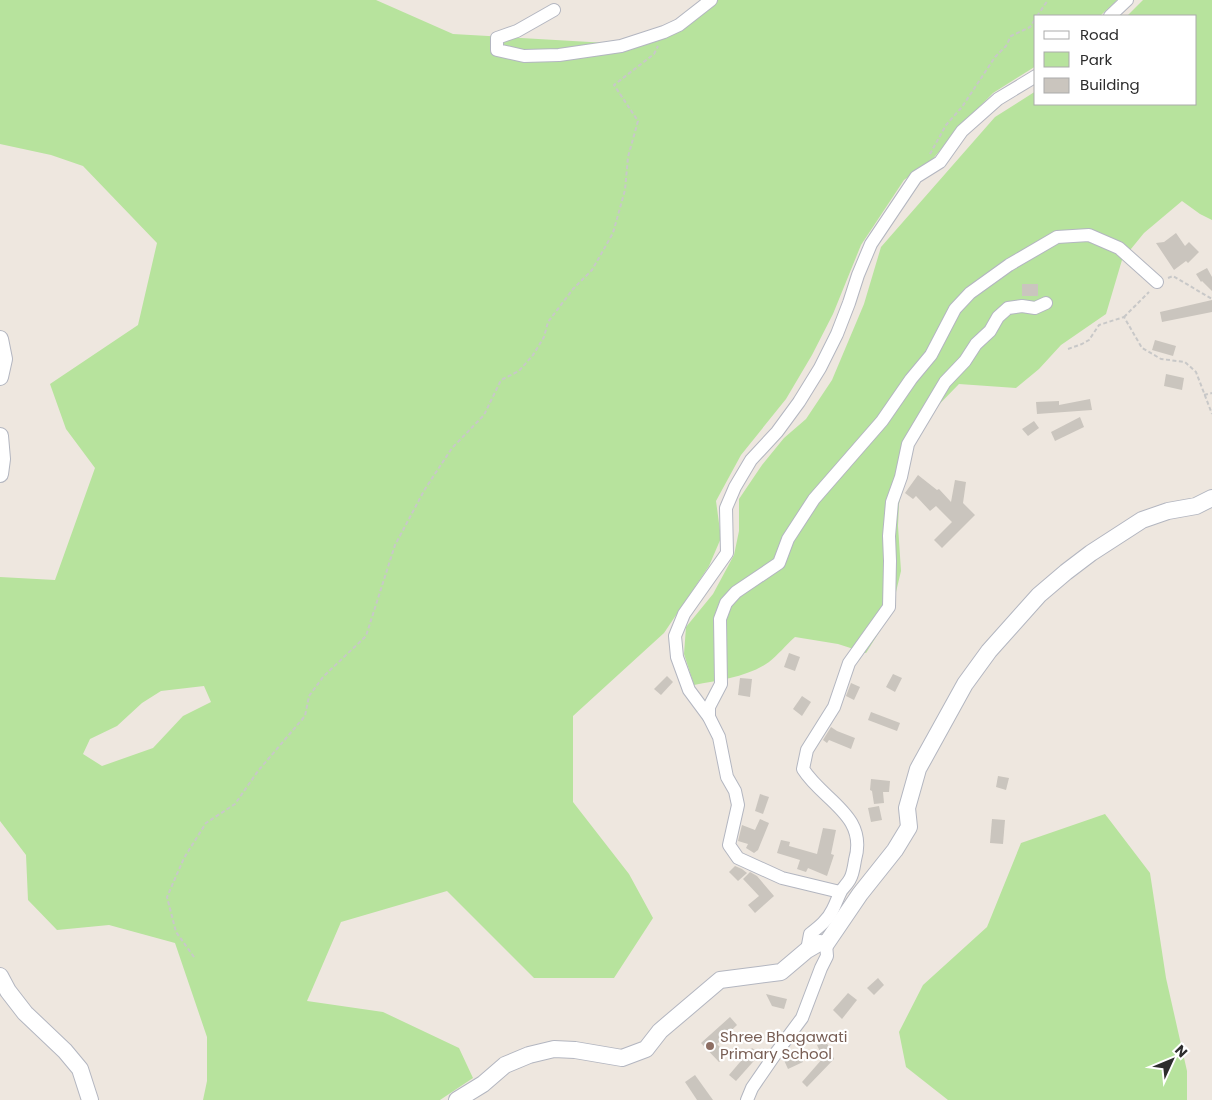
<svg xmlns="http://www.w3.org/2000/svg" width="1212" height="1100" font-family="Poppins,sans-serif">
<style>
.green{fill:#b7e39d;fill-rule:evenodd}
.building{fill:#cac5be}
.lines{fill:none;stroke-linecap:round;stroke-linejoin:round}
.minor-casing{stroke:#b3b6c0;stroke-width:14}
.tertiary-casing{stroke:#b3b6c0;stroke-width:18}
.path{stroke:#c8c8c8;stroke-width:2;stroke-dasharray:4 2.5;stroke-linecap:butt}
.minor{stroke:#fff;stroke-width:12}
.tertiary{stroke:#fff;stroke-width:16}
.education-dot{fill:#8d6e63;stroke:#fff;stroke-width:2}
.labels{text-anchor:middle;stroke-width:4.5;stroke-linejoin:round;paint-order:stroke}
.education-label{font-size:15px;fill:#785e54;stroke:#fff;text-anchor:start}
</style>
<rect width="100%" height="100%" fill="#eee7df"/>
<g class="green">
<path d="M0 0H376L453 34 642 45 694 18 718 0H1117L1100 16H1036V66L993 93 959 128 931 161 904 180 861 245 833 314 812 355 786 399 741 455 716 501 721 538 709 566 664 633 573 716V802L629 874 653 918 614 978H534L447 891 341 922 307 1001 383 1012 459 1048 473 1078 440 1100H203L207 1081V1037L175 943 109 925 57 930 28 900 26 855 0 821V577L55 580 95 468 66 429 50 384 138 325 157 243 83 166 51 155 0 144ZM204 686 211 702 183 716 153 748 102 766 83 754 90 739 117 726 142 703 161 691Z"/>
<path d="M1143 0H1212V220L1200 214 1182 201 1144 233 1122 260 1106 314 1061 345 1039 369 1016 388 959 384 920 424 904 478 899 504 898 526 901 571 891 613 866 653 838 644 795 637C786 645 778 655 769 662 748 677 719 680 694 685L684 654 686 627 713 594 734 555 739 531V499L762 465 784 438 806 419 832 380 864 304 881 247 995 117 1036 91V104H1196V16H1127Z"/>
<polygon points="1105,814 1150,873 1166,978 1187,1071 1187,1100 948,1100 906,1067 899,1032 923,985 987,927 1021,843"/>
</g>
<g class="building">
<polygon points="1176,233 1185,246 1189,242 1199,252 1188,263 1186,261 1174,270 1156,243 1164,242"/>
<polygon points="1207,268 1212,277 1212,291 1202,281 1201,282 1196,274"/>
<rect x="1022" y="284" width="16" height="12"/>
<polygon points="1212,300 1212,312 1162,322 1160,312"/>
<polygon points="1155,340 1176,346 1173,356 1152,350"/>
<polygon points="1166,374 1184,378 1182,390 1164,386"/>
<polygon points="1090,399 1092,410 1037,414 1036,402 1059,401 1059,405"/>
<polygon points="1080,417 1084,427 1055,441 1051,432"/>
<polygon points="1034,421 1039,428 1028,436 1022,429"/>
<polygon points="918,475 937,490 939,489 951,502 955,480 966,482 963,503 975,515 942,548 934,540 952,522 936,506 930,511 916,496 913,499 905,493"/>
<polygon points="789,653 800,657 795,671 784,667"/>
<polygon points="893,674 902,678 895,692 886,687"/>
<polygon points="667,676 673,682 661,695 654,689"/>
<polygon points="740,678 752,679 750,697 738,695"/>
<polygon points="851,683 860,687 854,700 846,696"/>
<polygon points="802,696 811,702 802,716 793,709"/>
<polygon points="871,712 900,723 897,731 868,720"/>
<polygon points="831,727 837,731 855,738 851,749 829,740 827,743 823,740"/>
<polygon points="998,776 1009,778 1006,790 996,787"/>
<polygon points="871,779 890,781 889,792 883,792 884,803 874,804 872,791 870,790"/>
<polygon points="760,794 769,797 763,814 755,811"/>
<polygon points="879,806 882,820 871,822 868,808"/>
<polygon points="760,819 769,823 758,850 754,853 746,848 748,844 738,841 742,825 755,830"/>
<polygon points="992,819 1005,820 1003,844 990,843"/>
<polygon points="823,828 836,830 831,854 834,855 827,876 808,868 806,872 797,869 800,860 777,853 781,840 790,842 789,846 817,854"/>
<polygon points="735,866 742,869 747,873 738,881 729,872"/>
<polygon points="750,872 757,876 774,896 755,913 748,905 759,896 743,879"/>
<polygon points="878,978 884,985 874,995 867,988"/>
<polygon points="848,993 857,1000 842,1019 833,1010"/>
<polygon points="766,994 787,999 784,1009 772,1006"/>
<polygon points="730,1017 737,1025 717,1044 727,1055 719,1062 701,1043"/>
<polygon points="826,1041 834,1059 807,1087 802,1082 823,1058 817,1045"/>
<polygon points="752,1048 760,1054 736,1081 729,1075"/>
<polygon points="796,1050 803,1062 788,1069 783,1058"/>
<polygon points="695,1075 713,1100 697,1100 685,1082"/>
</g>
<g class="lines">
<g class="minor-casing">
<g id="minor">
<polyline points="554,10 517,31 497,38 497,50 524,56 559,55 621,46 664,32 679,25 711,0"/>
<polyline points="1110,16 1127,0"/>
<polyline points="709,717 709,707 721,684 720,619 726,603 736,592 779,563 788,539 814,499 882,421 911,379 931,355 955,309 970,293 1009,265 1057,237 1089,235 1119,248 1157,282"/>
<polyline points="840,892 782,878 738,858 729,845 738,805 735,791 727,777 719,737 709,717 689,690 677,657 675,636 684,614 727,553 726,508 735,487 751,460 777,432 799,402 820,368 837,334 849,303 858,275 871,244 916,177 940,162 962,131 998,99 1036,76"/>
<path d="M807 950 810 934C819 927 828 920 833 909 836 903 838 897 841 891 844 887 848 883 850 879 853 874 854 866 855 860 868 815 823 801 803 769L807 750 834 707 849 663 889 607 890 561 889 536 892 502 901 477 908 444 945 382 965 361 976 344 990 331 998 317 1008 308 1022 306 1035 308 1046 303"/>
<polyline points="747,1100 752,1088 776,1053 802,1018 821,968 827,956 826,944"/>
</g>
</g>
<g class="tertiary-casing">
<g id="tertiary">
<polyline points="0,339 4,359 0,377"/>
<polyline points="0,436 2,459 0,474"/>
<polyline points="0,976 8,991 25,1013 65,1051 80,1069 90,1100"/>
<polyline points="457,1100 483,1084 505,1065 529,1055 554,1049 575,1050 622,1058 646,1049 660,1031 720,980 781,972 807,950 819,943 826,944 860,894 895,850 909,827 907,808 918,769 965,684 989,651 1039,595 1066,572 1091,553 1142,520 1168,511 1196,506 1212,498"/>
</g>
</g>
<g class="path">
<polyline points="1037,16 1048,0"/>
<polyline points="930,154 946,125 962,107 995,57 1006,46 1011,36 1030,27 1036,18"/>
<polyline points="1168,278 1173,276 1212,299"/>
<polyline points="1124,317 1149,292"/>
<polyline points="1068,349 1082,344 1089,340 1099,325 1124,317 1142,348 1161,359 1185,362 1196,372 1212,414"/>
<polyline points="1204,395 1212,393"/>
<polyline points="194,957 176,932 167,897 184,858 206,823 235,804 258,771 305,716 309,696 323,677 366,636 395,545 425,489 452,448 484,415 501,380 519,371 533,355 544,337 548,322 573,289 592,270 613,233 625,190 628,157 638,121 614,85 654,54 658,46"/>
</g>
<use href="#minor" class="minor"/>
<use href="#tertiary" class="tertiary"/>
</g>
<circle class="education-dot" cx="710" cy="1046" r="5"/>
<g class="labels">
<g class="education-label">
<text x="720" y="1042">Shree Bhagawati<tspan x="720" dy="17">Primary School</tspan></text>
</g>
</g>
<rect x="1034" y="15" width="162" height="90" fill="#ffffff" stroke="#ababab"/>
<rect x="1044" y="31" width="25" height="8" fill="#ffffff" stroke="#ababab"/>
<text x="1080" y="40" font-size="15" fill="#2d2d2d">Road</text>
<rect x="1044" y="52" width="25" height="15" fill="#b7e39d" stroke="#ababab"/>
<text x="1080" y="65" font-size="15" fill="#2d2d2d">Park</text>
<rect x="1044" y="78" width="25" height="15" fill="#cac5be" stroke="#ababab"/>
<text x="1080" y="90" font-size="15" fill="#2d2d2d">Building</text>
<g transform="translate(1172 1060) rotate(46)" stroke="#ffffff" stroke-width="4" paint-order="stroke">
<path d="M0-4L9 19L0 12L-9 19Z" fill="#2d2d2d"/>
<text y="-8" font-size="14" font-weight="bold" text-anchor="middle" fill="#2d2d2d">N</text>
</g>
</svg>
